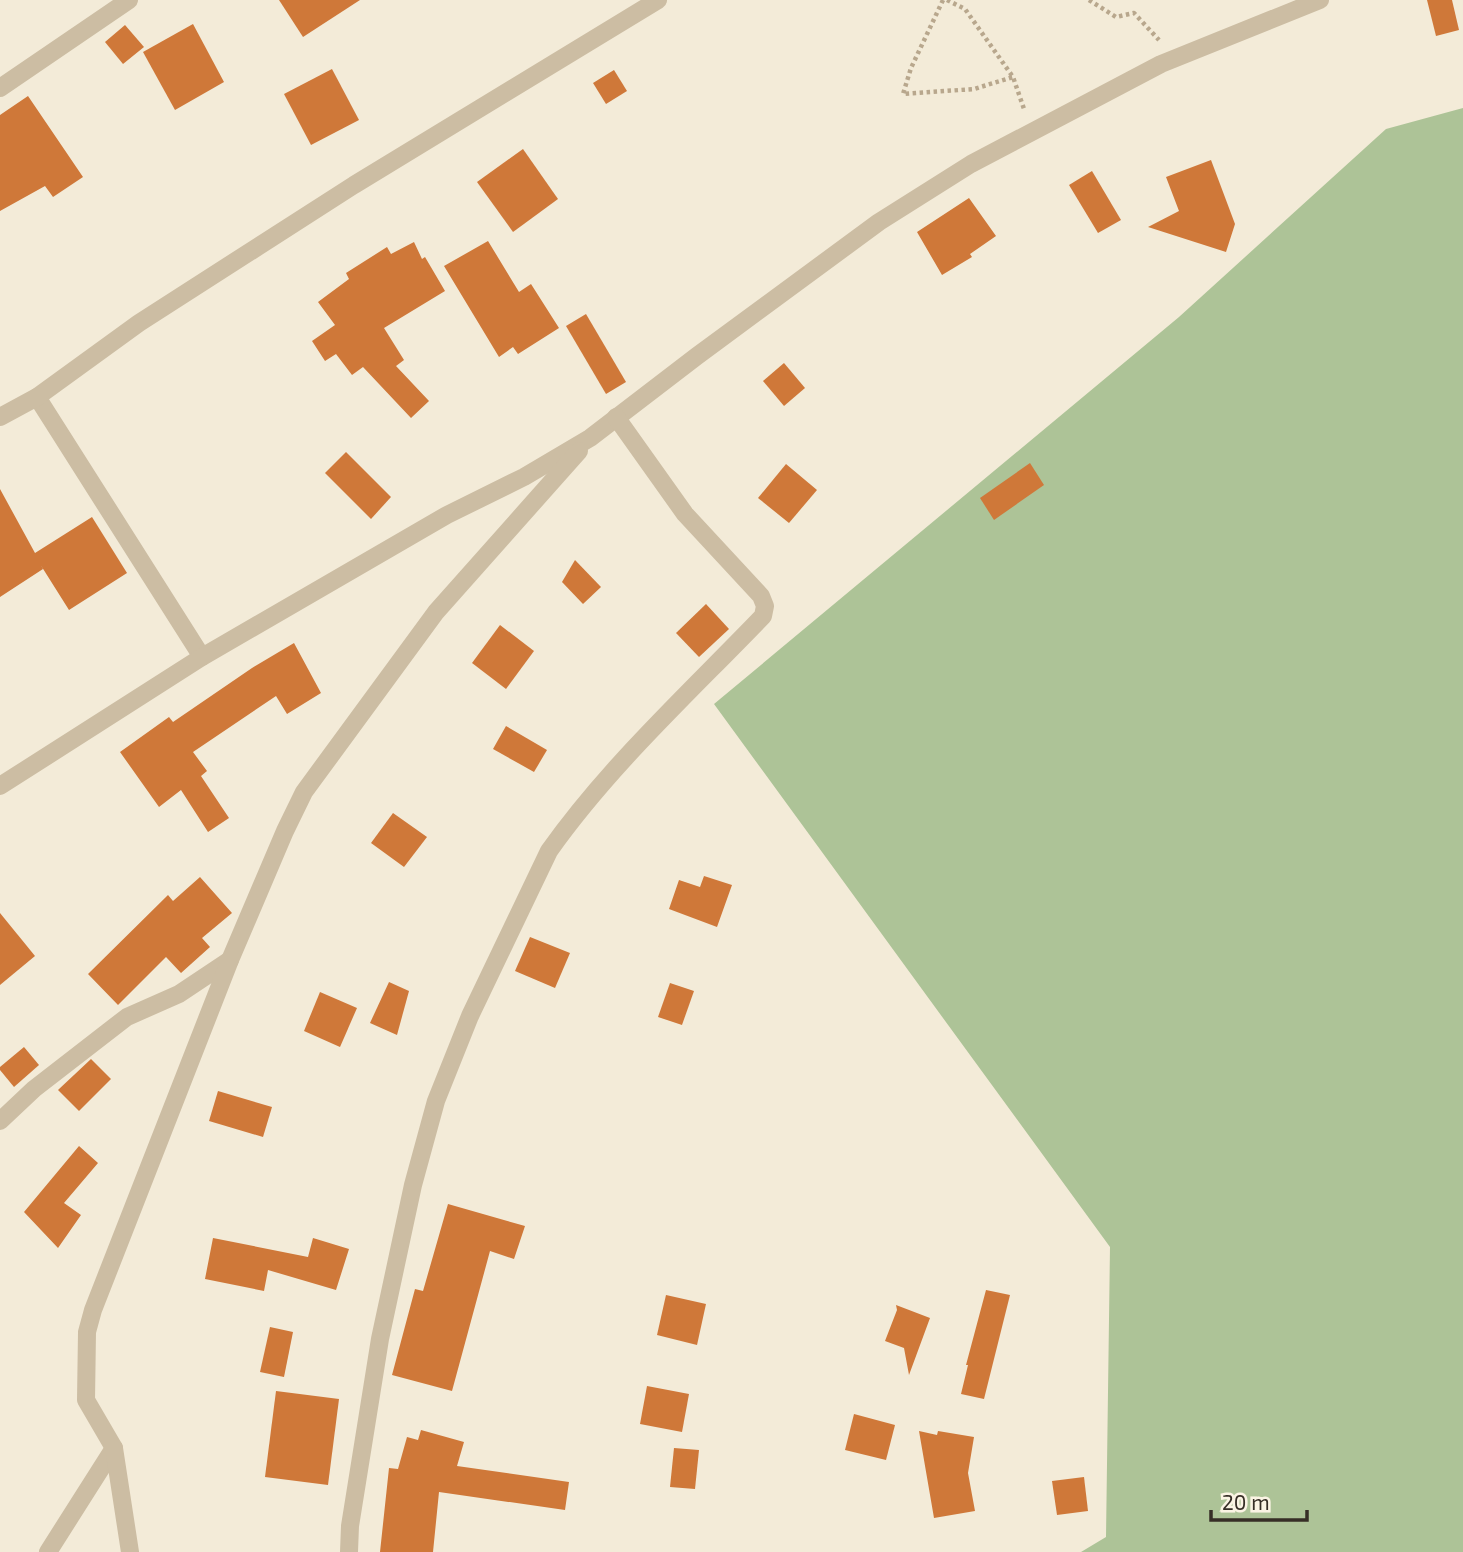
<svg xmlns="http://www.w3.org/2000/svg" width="1463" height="1552" font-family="'Exo 2',sans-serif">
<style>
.green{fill:#adc397}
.building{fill:#cf7839}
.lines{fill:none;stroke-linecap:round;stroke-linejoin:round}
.path{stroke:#b8a78d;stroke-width:4.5;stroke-dasharray:3.5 3.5;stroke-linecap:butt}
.street{stroke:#ccbda3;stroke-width:18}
</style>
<rect width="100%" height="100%" fill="#f3ebd8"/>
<polygon class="green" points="1463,108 1463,1552 1081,1552 1106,1537 1110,1247 714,704 1179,317 1386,129"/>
<g class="building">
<polygon points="279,0 360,0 303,37"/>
<polygon points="1427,0 1452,0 1459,30 1436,36"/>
<polygon points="193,24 224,82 175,110 143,52"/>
<polygon points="125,25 144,47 123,64 105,42"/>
<polygon points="332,69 359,120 311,145 284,94"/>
<polygon points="614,70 627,91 606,104 593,83"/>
<polygon points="28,96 83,177 53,197 45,186 0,211 0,115"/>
<polygon points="523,149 558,199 513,232 477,182"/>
<polygon points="1211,160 1235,224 1226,252 1148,227 1179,211 1166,177"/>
<polygon points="1092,171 1121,220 1098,233 1069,185"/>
<polygon points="969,198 996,236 970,254 972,257 942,275 917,232"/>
<polygon points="488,241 519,292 531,284 559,328 518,354 513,347 499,357 444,266"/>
<polygon points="414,242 422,259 425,257 445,291 384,328 404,360 396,366 429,401 411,418 363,367 352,375 336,354 325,361 312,341 335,325 318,302 349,279 346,273 387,247 391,254"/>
<polygon points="586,314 626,382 606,394 566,326"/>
<polygon points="784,363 805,388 784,406 763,381"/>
<polygon points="346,452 391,497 371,519 325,473"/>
<polygon points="1030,463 1044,485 994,520 980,498"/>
<polygon points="786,464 817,490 789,523 758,498"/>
<polygon points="0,489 35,553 92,517 127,573 69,610 40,564 43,569 0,597"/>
<polygon points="575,560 601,587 583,604 562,582"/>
<polygon points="706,604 729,629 699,657 676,633"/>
<polygon points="500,625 534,651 506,689 472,663"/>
<polygon points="294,643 321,693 287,714 276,696 193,752 207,771 201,776 229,818 208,832 181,790 159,807 120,752 169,717 173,722 252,668"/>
<polygon points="506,726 547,750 534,772 493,749"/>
<polygon points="393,813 427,837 404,867 371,843"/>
<polygon points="704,876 732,885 717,927 669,909 679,880 700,887"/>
<polygon points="200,877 232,913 202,938 210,947 181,973 166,957 118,1005 88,974 168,895 173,901"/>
<polygon points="0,913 35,956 0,985"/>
<polygon points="530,937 570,953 555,988 515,971"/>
<polygon points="389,982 409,991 397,1035 370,1023"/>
<polygon points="670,983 694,991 682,1025 658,1017"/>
<polygon points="320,992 357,1008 340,1047 304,1031"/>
<polygon points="24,1047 39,1065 14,1087 0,1070 0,1067"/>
<polygon points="91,1059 111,1079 79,1111 58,1090"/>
<polygon points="218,1091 272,1107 263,1137 209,1121"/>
<polygon points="79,1146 98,1163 64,1203 81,1215 58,1248 24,1212"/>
<polygon points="448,1204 525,1226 514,1259 490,1251 452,1391 392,1375 415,1289 423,1291"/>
<polygon points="213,1238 308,1257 313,1238 349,1249 336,1290 268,1270 264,1291 205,1279"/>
<polygon points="986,1290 1010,1295 984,1399 961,1394 968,1365 966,1365"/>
<polygon points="666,1295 706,1304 697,1345 657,1335"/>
<polygon points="896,1305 930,1318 909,1375 904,1348 885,1341 897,1310"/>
<polygon points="270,1327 293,1332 284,1377 260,1372"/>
<polygon points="647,1386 689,1394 682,1432 640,1424"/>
<polygon points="276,1391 339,1399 328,1485 265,1477"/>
<polygon points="854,1414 895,1425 886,1460 845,1450"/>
<polygon points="421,1430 464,1442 457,1466 569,1482 565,1510 439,1492 433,1552 380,1552 389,1468 398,1469 407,1437 418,1440"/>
<polygon points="919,1431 937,1435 938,1431 974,1437 968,1473 975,1511 934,1518"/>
<polygon points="674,1448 699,1450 695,1489 670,1487"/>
<polygon points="1084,1477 1088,1511 1057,1515 1052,1481"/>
</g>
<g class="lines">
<g class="path">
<polyline points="943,0 911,68 903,94 974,89 1013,77"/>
<polyline points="947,0 965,9 1013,77 1024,109"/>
<polyline points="1089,0 1116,17 1134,13 1159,40"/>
</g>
<g class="street">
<polyline points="0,88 129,0"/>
<polyline points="37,397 202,657"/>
<polyline points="0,417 37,397 139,323 354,185 658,0"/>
<polyline points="0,786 202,657 447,515 524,477 590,438 697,356 879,222 971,164 1161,64 1320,0"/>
<polyline points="0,1121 34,1089 127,1017 179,994 230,960"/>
<polyline points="48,1552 114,1448"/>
<polyline points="130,1552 114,1448 86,1400 87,1332 93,1310 230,960 285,831 304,792 436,612 579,451"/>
<path d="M349 1552 350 1526 380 1339 413 1185 436 1101 470 1016 549 851C610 765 690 692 763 616L765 606 761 596 685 514 616 417"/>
</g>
</g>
<path d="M1211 1510v10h96v-10" fill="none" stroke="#362e26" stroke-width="3.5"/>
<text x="1222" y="1510" font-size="21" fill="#362e26" stroke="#fbf4e4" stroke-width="5" paint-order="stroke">20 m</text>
</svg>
